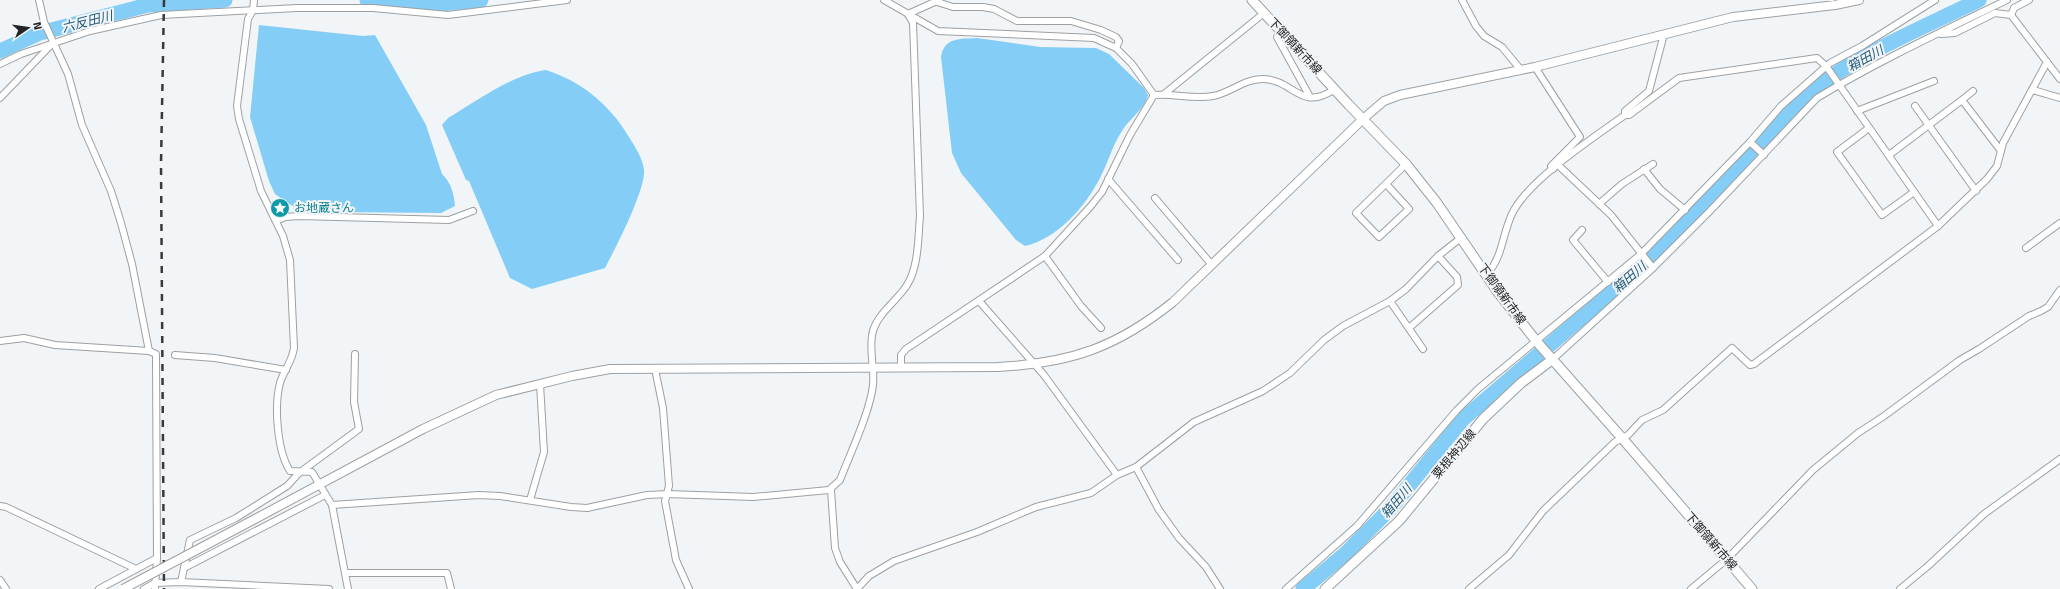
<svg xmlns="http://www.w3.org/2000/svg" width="2060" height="589" font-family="'Titillium Web','Noto Sans JP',sans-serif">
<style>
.water{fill:#84cdf6}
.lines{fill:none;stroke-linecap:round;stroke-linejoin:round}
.river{stroke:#84cdf6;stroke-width:15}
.minor-casing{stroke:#9da0a3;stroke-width:8}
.tertiary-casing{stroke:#9da0a3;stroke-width:10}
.secondary-casing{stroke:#9da0a3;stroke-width:11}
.minor{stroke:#fff;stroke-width:6}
.tertiary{stroke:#fff;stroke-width:8}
.secondary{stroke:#fff;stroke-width:9}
.rail{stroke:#38393a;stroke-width:2.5;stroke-dasharray:7 7;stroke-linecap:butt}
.tertiary-bridge-casing{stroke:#9da0a3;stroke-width:10;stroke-linecap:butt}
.tertiary-bridge{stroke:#fff;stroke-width:8}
.labels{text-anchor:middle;stroke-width:4;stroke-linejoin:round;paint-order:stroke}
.street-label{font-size:12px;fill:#222324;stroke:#f2f5f8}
.culture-label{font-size:12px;fill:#0d838f;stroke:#f2f5f8;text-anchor:start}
.water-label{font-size:13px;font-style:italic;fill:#255c79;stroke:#f2f5f8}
</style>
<rect width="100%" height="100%" fill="#f2f5f8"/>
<g class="water">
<path d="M259 25 363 36 375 35 426 125 442 174C451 182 454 194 455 206L441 213 326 212 294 207 275 194 269 181 250 117Z"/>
<path d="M977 38 1040 47 1096 48 1109 54 1144 88 1148 95C1145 109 1129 119 1122 131 1112 146 1108 163 1100 178 1085 207 1057 239 1025 246L1016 240 961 173 952 153 941 57C944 37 960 39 977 38Z"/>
<path d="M546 70C584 82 613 108 632 142 637 150 643 160 644 170 646 189 615 249 605 268L532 289 510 278 469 181 466 180 442 125 448 118C477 101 513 74 546 70Z"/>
</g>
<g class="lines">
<g class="river">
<polyline points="367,0 430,5 481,0"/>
<polyline points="0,51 40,33 148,5 225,0"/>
<path d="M1303 589 1345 554 1390 509 1463 419 1642 266 1804 96C1856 55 1920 29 1979 0"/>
</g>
<g class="minor-casing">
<g id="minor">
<polyline points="39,0 44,22 68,74 82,125 111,191 121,223 132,264 149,351"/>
<path d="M254 0 253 10 248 19 237 106 239 119 261 191 283 236 290 260 294 348C292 362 284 370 280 383 274 406 277 451 290 471L312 472 332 505 348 589"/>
<polyline points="884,0 938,31 1094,38 1116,48 1132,64 1154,95"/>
<polyline points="1462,0 1476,26 1484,36 1502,47 1521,70"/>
<polyline points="937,2 953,7 983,7 994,9 1017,21 1071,21 1101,30 1116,37 1119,41 1116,48"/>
<polyline points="908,14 939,0"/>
<polyline points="2011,15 2060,79"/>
<polyline points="1280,30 1277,37 1310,97"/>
<polyline points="1941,34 1955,33 1995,13 2011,15 2014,8 2029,0"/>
<polyline points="0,64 21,54 90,31 161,15 297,8 373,8 448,15 567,0"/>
<polyline points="1535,67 1580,137 1551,166 1553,169"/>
<polyline points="2033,90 2060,98"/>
<polyline points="1164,94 1264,13"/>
<polyline points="0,98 52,44"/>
<polyline points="1962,100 1973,91"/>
<polyline points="1915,106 1976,191"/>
<polyline points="1857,111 1934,81"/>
<polyline points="1625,115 1625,111 1649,91 1664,34"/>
<polyline points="1869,128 1837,152 1882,215 1914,192"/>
<polyline points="1750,142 1764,155"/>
<polyline points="1889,155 1962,100 2001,151"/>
<polyline points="1558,165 1611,215 1653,268"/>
<polyline points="1644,169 1660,189 1685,210"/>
<polyline points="1108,179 1178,260"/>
<polyline points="1387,185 1409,209 1379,237 1356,213 1406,164"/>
<polyline points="1155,198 1212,265"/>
<polyline points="1599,204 1622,184 1653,164"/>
<polyline points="276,221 285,217 299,216 449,220 473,211"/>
<polyline points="1582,230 1573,240 1608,282"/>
<polyline points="2026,248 2060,223"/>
<polyline points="1045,256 1081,306 1101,328"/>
<path d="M1487 274C1504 256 1502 231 1514 210 1532 178 1594 137 1625 115H1629L1679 78 1817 58 1826 66 1938 226"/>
<polyline points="979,301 1044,375 1117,475"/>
<polyline points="1390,301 1423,349"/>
<polyline points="1409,328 1458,285 1457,277 1438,256"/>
<polyline points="0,341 24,338 55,345 149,351 156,354 157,558 155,589"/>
<polyline points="175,355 215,358 286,370"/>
<path d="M1553 359 1653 268 1709 212 1817 98C1878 61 1943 31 2007 0"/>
<path d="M901 368V355L906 349 1045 256 1090 207 1102 192 1130 135 1154 95C1174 93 1194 100 1213 96 1230 93 1244 79 1262 79 1294 79 1300 113 1335 89"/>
<polyline points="655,369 663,408 669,486 665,501 676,560 689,589"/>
<polyline points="1136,467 1159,510 1179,538 1206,567 1220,589"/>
<polyline points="831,490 835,548 840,562 857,589"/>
<polyline points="530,500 544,452 540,384"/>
<path d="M332 505 479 495 500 496 571 507 587 508 647 495 668 494 753 497 829 490 840 480C850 454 870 412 873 385 875 368 868 348 873 331 878 313 898 300 907 285 919 266 918 237 920 216L913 23 908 14"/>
<polyline points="0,506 6,507 136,569"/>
<polyline points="184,568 325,495"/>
<polyline points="346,573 447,573 451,589"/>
<polyline points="0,580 6,589"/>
<polyline points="181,582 190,540 236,518 287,486 299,473 359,429 354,402 355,354"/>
<polyline points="99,589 157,558"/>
<polyline points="144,589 155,583 181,582 329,589"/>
<polyline points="857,589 869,576 894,561 977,532 1036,507 1091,493 1117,475 1136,467 1194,422 1263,391 1290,373 1324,340 1343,326 1390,301 1406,289 1438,256 1462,237"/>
<polyline points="1286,589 1357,526 1457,410 1478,389 1641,254 1750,142 1781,106 1830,63 1862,46 1935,0"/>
<polyline points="1469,589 1509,555 1543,511 1615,442 1628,435 1642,420 1663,410 1732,348 1750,365 1754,364 1938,226 1987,179 1997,166 2003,143 2047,62"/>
<polyline points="1691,589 1727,559 1813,470 1858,433 1884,416 1960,360 1979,349 2029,316 2041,311 2048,307 2060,290"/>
<polyline points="1900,589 1928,566 1984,514 2060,459"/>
</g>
</g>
<g class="tertiary-casing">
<path id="tertiary" d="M255 519 423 429 496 395 572 376 610 369 998 367C1070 363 1116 348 1173 302L1363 119 1384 101 1400 95 1535 67 1733 17 1835 5 1859 0"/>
</g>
<g class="secondary-casing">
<g id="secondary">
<polyline points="1252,0 1349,105 1406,164 1437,203 1497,291 1537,342 1622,438 1752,589"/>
<polyline points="1325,589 1399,521 1483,419 1521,383 1553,359"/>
</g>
</g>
<use href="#minor" class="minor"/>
<use href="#tertiary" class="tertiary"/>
<use href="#secondary" class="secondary"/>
<polyline class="rail" points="164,0 161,164 164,589"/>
<g class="tertiary-bridge-casing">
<polyline id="tertiary-bridge" points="123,589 255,519"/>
</g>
<use href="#tertiary-bridge" class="tertiary-bridge"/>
</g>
<defs>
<g id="sight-disc" transform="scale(1)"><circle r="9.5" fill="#0f9aa8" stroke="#f2f5f8"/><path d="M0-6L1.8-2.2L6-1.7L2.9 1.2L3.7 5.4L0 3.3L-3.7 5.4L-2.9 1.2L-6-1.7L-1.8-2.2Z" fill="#fff"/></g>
</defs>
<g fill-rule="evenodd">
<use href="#sight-disc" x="280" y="208"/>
</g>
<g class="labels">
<g class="street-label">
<text transform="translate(1295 46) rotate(47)" y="4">下御領新市線</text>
<text transform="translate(1502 294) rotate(54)" y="4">下御領新市線</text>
<text transform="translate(1454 454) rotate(-50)" y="4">粟根神辺線</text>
<text transform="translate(1711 541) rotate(49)" y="4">下御領新市線</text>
</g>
<g class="culture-label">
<text x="294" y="212">お地蔵さん</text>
</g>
<g class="water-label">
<text transform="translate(87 21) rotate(-14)" y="5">六反田川</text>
<text transform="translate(1865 58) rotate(-29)" y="5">箱田川</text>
<text transform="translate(1629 277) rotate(-41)" y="5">箱田川</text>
<text transform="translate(1396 501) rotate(-49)" y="5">箱田川</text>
</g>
</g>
<g transform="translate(28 28) rotate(77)" stroke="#f2f5f8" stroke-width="3" paint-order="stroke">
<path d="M0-3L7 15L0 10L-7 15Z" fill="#222324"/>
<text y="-6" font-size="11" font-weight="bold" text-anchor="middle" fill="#222324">N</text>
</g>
</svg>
